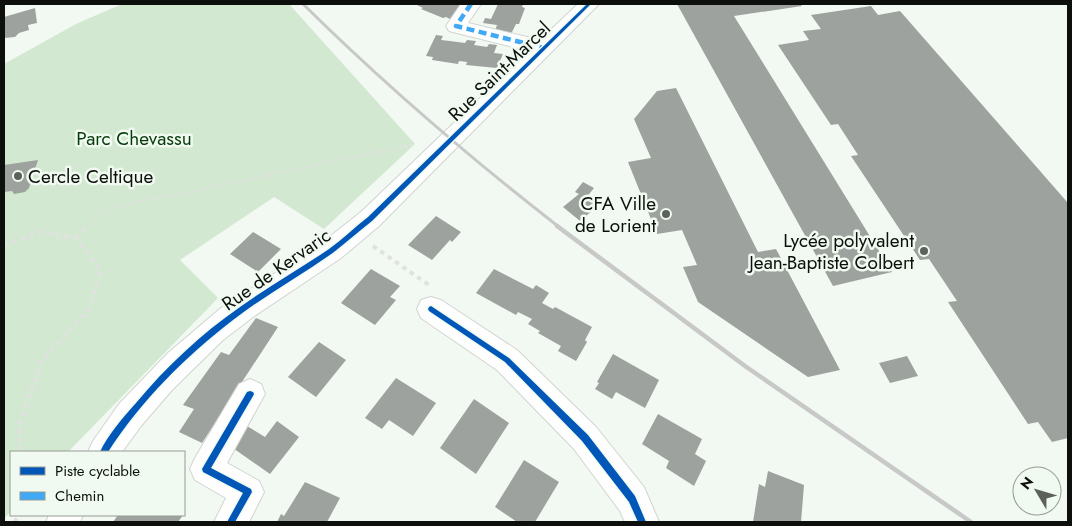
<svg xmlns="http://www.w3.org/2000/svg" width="1072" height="526" font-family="Jost,sans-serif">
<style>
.green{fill:#d2e8d0}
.building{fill:#9ea29e}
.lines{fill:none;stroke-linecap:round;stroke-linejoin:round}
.minor-casing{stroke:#d1d5d0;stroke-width:2}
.path-far1{stroke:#e0e2e0;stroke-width:2.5;stroke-dasharray:3 3;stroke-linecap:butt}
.path{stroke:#e0e2e0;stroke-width:4;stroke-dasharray:4.5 4.5;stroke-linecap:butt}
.minor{fill:#fdfefd;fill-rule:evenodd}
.rail-far1{stroke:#c7c8c7;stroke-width:3}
.rail{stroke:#c7c8c7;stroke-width:4.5}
.quiet{stroke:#3fa9f5;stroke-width:4.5;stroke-dasharray:8 4.5;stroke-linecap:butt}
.cycleway-casing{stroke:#f0faf0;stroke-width:3}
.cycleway{fill:#0057b8;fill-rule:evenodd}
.poi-dot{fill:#5c615c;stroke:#f0faf0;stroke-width:2}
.labels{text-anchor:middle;stroke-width:5;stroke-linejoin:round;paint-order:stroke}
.street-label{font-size:19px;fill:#0c0f0b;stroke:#f0faf0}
.park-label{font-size:19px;fill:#063b09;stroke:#f0faf0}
.poi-label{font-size:19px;fill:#0c0f0b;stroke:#f0faf0;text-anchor:end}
</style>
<rect width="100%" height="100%" fill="#f2f8f2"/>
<polygon class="green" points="122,4 289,4 415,144 324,229 274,197 180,260 218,298 68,452 11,452 11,511 4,519 4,64 76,24"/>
<g class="building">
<polygon points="418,4 467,4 450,19 446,17 443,18 421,9 423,8 417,5"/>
<polygon points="498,4 523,4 522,7 525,8 519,24 516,24 511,34 495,31 497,25 483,23 485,18 491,19"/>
<polygon points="677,4 800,4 802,6 734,16 892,272 833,286"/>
<polygon points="871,6 878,15 900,11 1068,203 1068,438 1052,442 1038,422 1028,424 948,302 957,301 929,259 920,260 851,156 858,155 838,124 831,125 778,45 809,40 803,31 821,29 811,15"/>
<polygon points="35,8 37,23 28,25 29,30 19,33 15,37 4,38 4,17"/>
<polygon points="436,35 443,36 441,40 450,41 465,43 467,40 476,41 474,45 487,47 489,44 497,45 494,53 503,54 497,68 466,65 467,62 459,61 458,64 432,60 433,57 426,56"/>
<polygon points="676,88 758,252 776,249 840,370 808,377 698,302 683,267 697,265 682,230 657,234 628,162 651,158 634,119 657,91"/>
<polygon points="38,160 29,188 25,192 14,194 12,191 4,192 4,165"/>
<polygon points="583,182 594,188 586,198 599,205 580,221 563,207 579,194 575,192"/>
<polygon points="436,216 461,232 452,242 450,240 432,260 408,245"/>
<polygon points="253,232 281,249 258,272 230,254"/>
<polygon points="371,269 400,286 390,297 396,300 375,325 341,303"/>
<polygon points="494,269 533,289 536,285 549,293 542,303 553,309 555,307 592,327 585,340 587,342 576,361 558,351 561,346 538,333 540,331 528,324 532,319 518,312 516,315 476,293"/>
<polygon points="256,318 278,327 202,443 179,432 194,409 183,405 221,352 229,355"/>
<polygon points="319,342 346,360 316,397 288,377"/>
<polygon points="613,354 659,380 645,408 616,392 612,399 595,389 599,383 597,382"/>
<polygon points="907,356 918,376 890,383 879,363"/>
<polygon points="396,378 436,403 413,436 389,420 382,429 365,418"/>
<polygon points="474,399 509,423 476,474 440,448"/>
<polygon points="658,414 702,439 695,454 706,461 694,486 666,468 669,461 642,444"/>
<polygon points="277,421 299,437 270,474 230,446 242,423 265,437"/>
<polygon points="524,460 559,482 535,522 517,522 495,507"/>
<polygon points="768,471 804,485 801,522 753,522 759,484 765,487"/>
<polygon points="305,482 340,498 327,522 277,522 281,514 284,516"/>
<polygon points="118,515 183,515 178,522 113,522"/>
</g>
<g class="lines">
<g class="minor-casing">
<g id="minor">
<polygon points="461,4 481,4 468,23 540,40 578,4 599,4 379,226 341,258 253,317 223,340 172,390 141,426 122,452 88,452 93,441 119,404 168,353 221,308 323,242 361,212 529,51 449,31 446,26"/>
<polygon points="431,297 441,300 517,350 596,427 644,487 659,522 625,522 620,511 574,449 497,370 421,318 417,309 421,300"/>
<polygon points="250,379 261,384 265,394 227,463 259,481 264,492 249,522 214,522 226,498 195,480 190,469 195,458 239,384"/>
<polygon points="49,515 83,515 80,522 46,522"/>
</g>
</g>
<polyline class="path-far1" points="88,227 111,208 412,145"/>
<g class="path">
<polyline points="75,238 90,226"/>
<polyline points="4,245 40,232 75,238 100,270 90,308 40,364 19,428 21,452"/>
<polyline points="373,246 429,285"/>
<polyline points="14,522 20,515"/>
</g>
<use href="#minor" class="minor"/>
<path class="rail-far1" d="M303 4C384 84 469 157 559 227"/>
<polyline class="rail" points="557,226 745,366 971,522"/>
<polyline class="quiet" points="471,4 456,26 544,48"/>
<g class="cycleway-casing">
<g id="cycleway">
<path d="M587 4H591L372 221C359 231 347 242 334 252 301 276 265 295 233 320 185 357 141 401 108 452H100C107 436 124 416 136 403 166 367 201 334 240 307 269 286 300 269 329 249 343 239 355 227 368 217Z"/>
<polygon points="431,306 509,358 588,435 635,496 646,522 638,522 629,502 582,441 505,362 429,311 428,309 429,307"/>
<polygon points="250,391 253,392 254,394 253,396 211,468 251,489 252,492 235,522 227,522 243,493 203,472 202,469 247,392"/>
</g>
</g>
<use href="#cycleway" class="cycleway"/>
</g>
<g class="poi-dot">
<circle cx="18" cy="176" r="5"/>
<circle cx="666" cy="214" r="5"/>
<circle cx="924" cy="251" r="5"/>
</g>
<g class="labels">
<g class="street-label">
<text transform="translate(499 71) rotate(-44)" y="7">Rue Saint-Marcel</text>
<text transform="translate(276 269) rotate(-35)" y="7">Rue de Kervaric</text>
</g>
<g class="park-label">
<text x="134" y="145">Parc Chevassu</text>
</g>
<g class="poi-label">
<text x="28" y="183" text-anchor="start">Cercle Celtique</text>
<text x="656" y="210">CFA Ville<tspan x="656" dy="22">de Lorient</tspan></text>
<text x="914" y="247">Lycée polyvalent<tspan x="914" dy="22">Jean-Baptiste Colbert</tspan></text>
</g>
</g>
<rect width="1072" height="526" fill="none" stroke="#0c0f0b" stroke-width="10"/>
<rect x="10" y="451" width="175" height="65" fill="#f0faf0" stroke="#959c94"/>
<rect x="20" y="467" width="25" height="8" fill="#0057b8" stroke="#959c94"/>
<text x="55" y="476" font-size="15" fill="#0c0f0b">Piste cyclable</text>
<rect x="20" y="492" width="25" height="8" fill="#3fa9f5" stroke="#959c94"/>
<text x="55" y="501" font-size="15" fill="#0c0f0b">Chemin</text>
<g transform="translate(1037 491) rotate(308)"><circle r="24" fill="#f0faf0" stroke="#959c94"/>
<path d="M0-4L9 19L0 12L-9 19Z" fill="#5c615c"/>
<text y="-8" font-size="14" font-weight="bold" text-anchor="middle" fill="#0c0f0b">N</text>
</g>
</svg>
